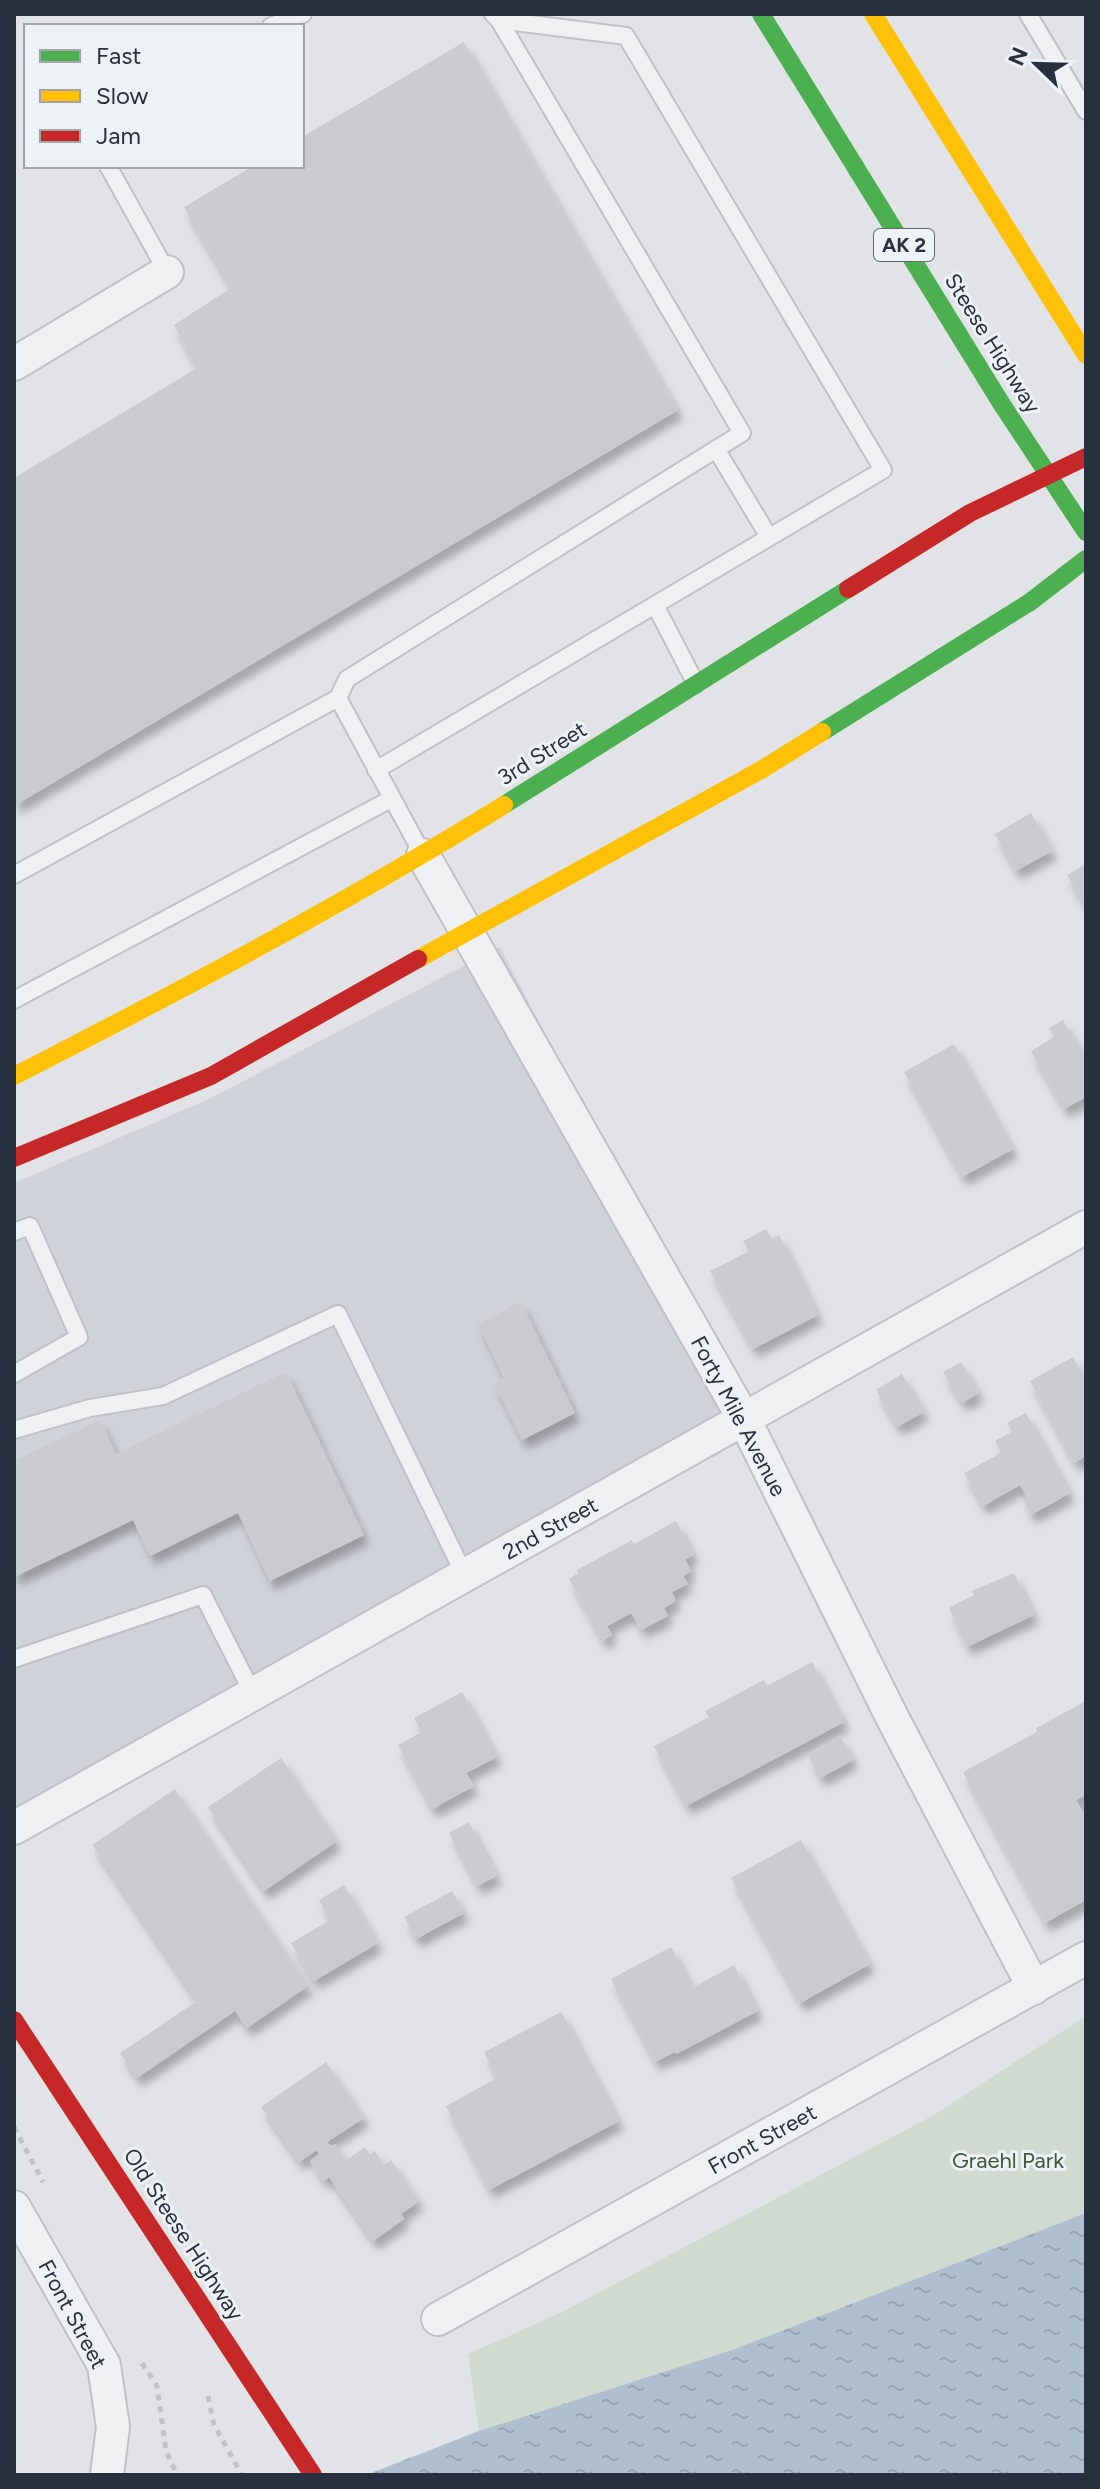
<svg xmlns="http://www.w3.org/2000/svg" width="1100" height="2489" font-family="Figtree,sans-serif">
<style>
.built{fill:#cfd2d9}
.park{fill:#d1dad1}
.water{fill:url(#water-ripples)}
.building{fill:#c9cbce;filter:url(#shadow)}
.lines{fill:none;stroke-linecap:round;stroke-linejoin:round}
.lane-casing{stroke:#bfc1c4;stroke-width:20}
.street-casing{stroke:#bfc1c4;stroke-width:36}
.path{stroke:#c0c1c6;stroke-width:5;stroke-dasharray:6 6;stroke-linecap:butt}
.lane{stroke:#f0f1f3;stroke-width:16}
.street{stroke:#f0f1f3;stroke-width:32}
.fast{stroke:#4caf50;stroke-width:18}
.slow{stroke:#ffc107;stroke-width:18}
.jam{stroke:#c62828;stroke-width:18}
.labels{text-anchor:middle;stroke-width:6;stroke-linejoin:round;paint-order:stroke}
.shield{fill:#eef1f6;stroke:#636a76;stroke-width:2}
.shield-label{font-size:20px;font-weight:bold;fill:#28303f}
.street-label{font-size:22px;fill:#28303f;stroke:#eef1f6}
.park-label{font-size:22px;fill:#3c5a36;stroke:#eef1f6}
</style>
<defs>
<pattern id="water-ripples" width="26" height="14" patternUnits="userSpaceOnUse" patternTransform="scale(2)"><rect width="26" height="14" fill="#b0bfd0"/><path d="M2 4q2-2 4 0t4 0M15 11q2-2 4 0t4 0" fill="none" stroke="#97a4b4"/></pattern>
<filter id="shadow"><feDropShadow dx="5" dy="9" stdDeviation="4" flood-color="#0004"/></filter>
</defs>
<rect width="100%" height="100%" fill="#e1e3e6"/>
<polygon class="built" points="500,947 744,1419 14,1828 14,1183 207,1100"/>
<polygon class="park" points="1086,2016 1086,2213 732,2350 479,2431 468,2354 562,2312 934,2115"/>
<polygon class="water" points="1086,2213 1086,2475 366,2475 479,2431 732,2350"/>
<g class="building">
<polygon points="464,42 678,410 14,806 14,478 197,368 174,325 231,288 184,207 253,166 302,166 302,137"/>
<polygon points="1031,813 1052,851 1016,871 995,834"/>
<polygon points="1086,864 1086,908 1067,875"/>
<polygon points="1063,1020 1086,1061 1086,1097 1064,1109 1031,1051 1054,1037 1049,1028"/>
<polygon points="954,1044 1013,1149 962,1177 904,1072"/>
<polygon points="766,1229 772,1239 779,1235 818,1315 753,1349 710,1271 749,1251 743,1241"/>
<polygon points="521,1302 575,1413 522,1440 494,1383 504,1378 478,1324"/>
<polygon points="1073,1357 1086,1381 1086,1456 1074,1463 1030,1381"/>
<polygon points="961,1362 979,1393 962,1403 943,1372"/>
<polygon points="286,1372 364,1535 270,1581 238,1513 150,1556 133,1520 14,1577 14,1461 100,1420 116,1454"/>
<polygon points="902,1374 924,1412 897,1427 876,1390"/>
<polygon points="1026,1413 1070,1493 1031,1515 1023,1499 1027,1497 1020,1485 983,1506 964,1473 1001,1453 995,1441 1012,1432 1007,1423"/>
<polygon points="676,1521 694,1555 685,1559 691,1571 683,1576 688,1584 672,1592 676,1601 664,1608 668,1616 641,1630 631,1613 607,1626 612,1635 602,1641 569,1579 578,1573 577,1570 632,1540 634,1544"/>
<polygon points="1014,1573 1034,1615 967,1647 949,1608 974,1595 972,1591"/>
<polygon points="812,1662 844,1722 686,1806 654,1746 709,1717 705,1711 764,1680 767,1686"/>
<polygon points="462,1692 497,1757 466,1773 474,1786 432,1809 398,1745 422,1732 414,1718"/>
<polygon points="1086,1701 1086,1795 1076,1800 1086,1818 1086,1900 1045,1923 963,1772 1037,1732 1036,1728"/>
<polygon points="841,1737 853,1760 820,1778 808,1755"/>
<polygon points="281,1758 337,1841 264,1891 208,1807"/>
<polygon points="175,1789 308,1986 247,2028 235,2011 137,2078 120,2053 197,2001 92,1845"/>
<polygon points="469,1822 497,1876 477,1886 449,1833"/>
<polygon points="801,1840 870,1964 800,2003 731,1878"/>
<polygon points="344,1885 378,1943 314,1981 291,1943 330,1920 319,1900"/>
<polygon points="452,1891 464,1913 416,1939 404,1917"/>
<polygon points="671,1947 692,1988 734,1965 758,2011 676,2054 675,2052 655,2062 611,1979"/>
<polygon points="561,2012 619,2121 489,2190 446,2106 497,2078 484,2052"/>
<polygon points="326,2062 364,2118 327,2142 331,2146 335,2144 346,2160 365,2147 370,2154 375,2151 384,2165 391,2160 419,2201 401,2214 404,2219 373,2241 329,2177 323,2181 310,2161 319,2154 317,2150 299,2162 261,2107"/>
</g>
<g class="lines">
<g class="lane-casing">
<g id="lane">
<polyline points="1028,14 1086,111"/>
<polyline points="271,26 303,14"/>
<polyline points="108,166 167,272"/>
<polyline points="716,449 769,537"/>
<polyline points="655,605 696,684"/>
<polyline points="338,698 423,855"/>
<polyline points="376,770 883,470 626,36 499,20"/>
<polyline points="14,875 338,698 347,679 742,433 499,20 493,14"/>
<polyline points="14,1000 391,799"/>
<polyline points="14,1232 30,1226 79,1337 14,1374"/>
<polyline points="14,1430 90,1408 163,1396 338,1314 465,1576"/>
<polyline points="14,1659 203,1595 253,1694"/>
</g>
</g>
<g class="street-casing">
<g id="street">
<polyline points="14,364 167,272"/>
<polyline points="423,855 744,1419 892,1717 1034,1988"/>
<polyline points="14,1828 1086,1227"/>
<polyline points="14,2207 104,2365 113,2427 107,2475"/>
<polyline points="438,2319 1086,1958"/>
</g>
</g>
<g class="path">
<polyline points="14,2127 43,2182"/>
<polyline points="142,2363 157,2386 166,2451 177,2475"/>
<polyline points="208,2396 214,2425 242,2475"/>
</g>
<use href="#lane" class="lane"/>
<use href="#street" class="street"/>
<g class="fast">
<polyline points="761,14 1001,403 1086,532"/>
<polyline points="822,732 1030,602 1086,559"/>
<polyline points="504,805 848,589"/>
</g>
<g class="slow">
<polyline points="873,14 1086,355"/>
<polyline points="418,959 761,770 822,732"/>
<path d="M14 1076C180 991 346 903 504 805"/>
</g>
<g class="jam">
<polyline points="848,589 970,513 1086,457"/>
<polyline points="14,1158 211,1076 418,959"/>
<polyline points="14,2020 313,2475"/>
</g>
</g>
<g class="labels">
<rect class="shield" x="874" y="229" width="60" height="32" rx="6"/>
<g class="shield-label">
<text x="904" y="252">AK 2</text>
</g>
<g class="street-label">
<text transform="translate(993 343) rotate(58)" y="8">Steese Highway</text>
<text transform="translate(542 753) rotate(-32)" y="8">3rd Street</text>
<text transform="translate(739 1416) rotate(62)" y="8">Forty Mile Avenue</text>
<text transform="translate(550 1528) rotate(-29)" y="8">2nd Street</text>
<text transform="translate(762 2139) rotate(-29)" y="8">Front Street</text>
<text transform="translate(184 2234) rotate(57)" y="8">Old Steese Highway</text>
<text transform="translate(73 2314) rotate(62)" y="8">Front Street</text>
</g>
<g class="park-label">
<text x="1008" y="2168">Graehl Park</text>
</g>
</g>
<rect width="1100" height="2489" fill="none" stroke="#28303f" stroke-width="32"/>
<rect x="24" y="24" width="280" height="144" fill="#eef1f6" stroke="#9fa4ad" stroke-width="2"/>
<rect x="40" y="50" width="40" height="12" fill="#4caf50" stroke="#9fa4ad" stroke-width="2"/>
<text x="96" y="64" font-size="24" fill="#28303f">Fast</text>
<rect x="40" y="90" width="40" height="12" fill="#ffc107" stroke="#9fa4ad" stroke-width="2"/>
<text x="96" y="104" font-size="24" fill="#28303f">Slow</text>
<rect x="40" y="130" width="40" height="12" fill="#c62828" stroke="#9fa4ad" stroke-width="2"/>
<text x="96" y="144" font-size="24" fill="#28303f">Jam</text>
<g transform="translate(1036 64) rotate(293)" stroke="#eef1f6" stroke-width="6" paint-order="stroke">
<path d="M0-6L14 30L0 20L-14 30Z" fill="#28303f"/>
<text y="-12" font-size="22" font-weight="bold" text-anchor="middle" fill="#28303f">N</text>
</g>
</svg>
